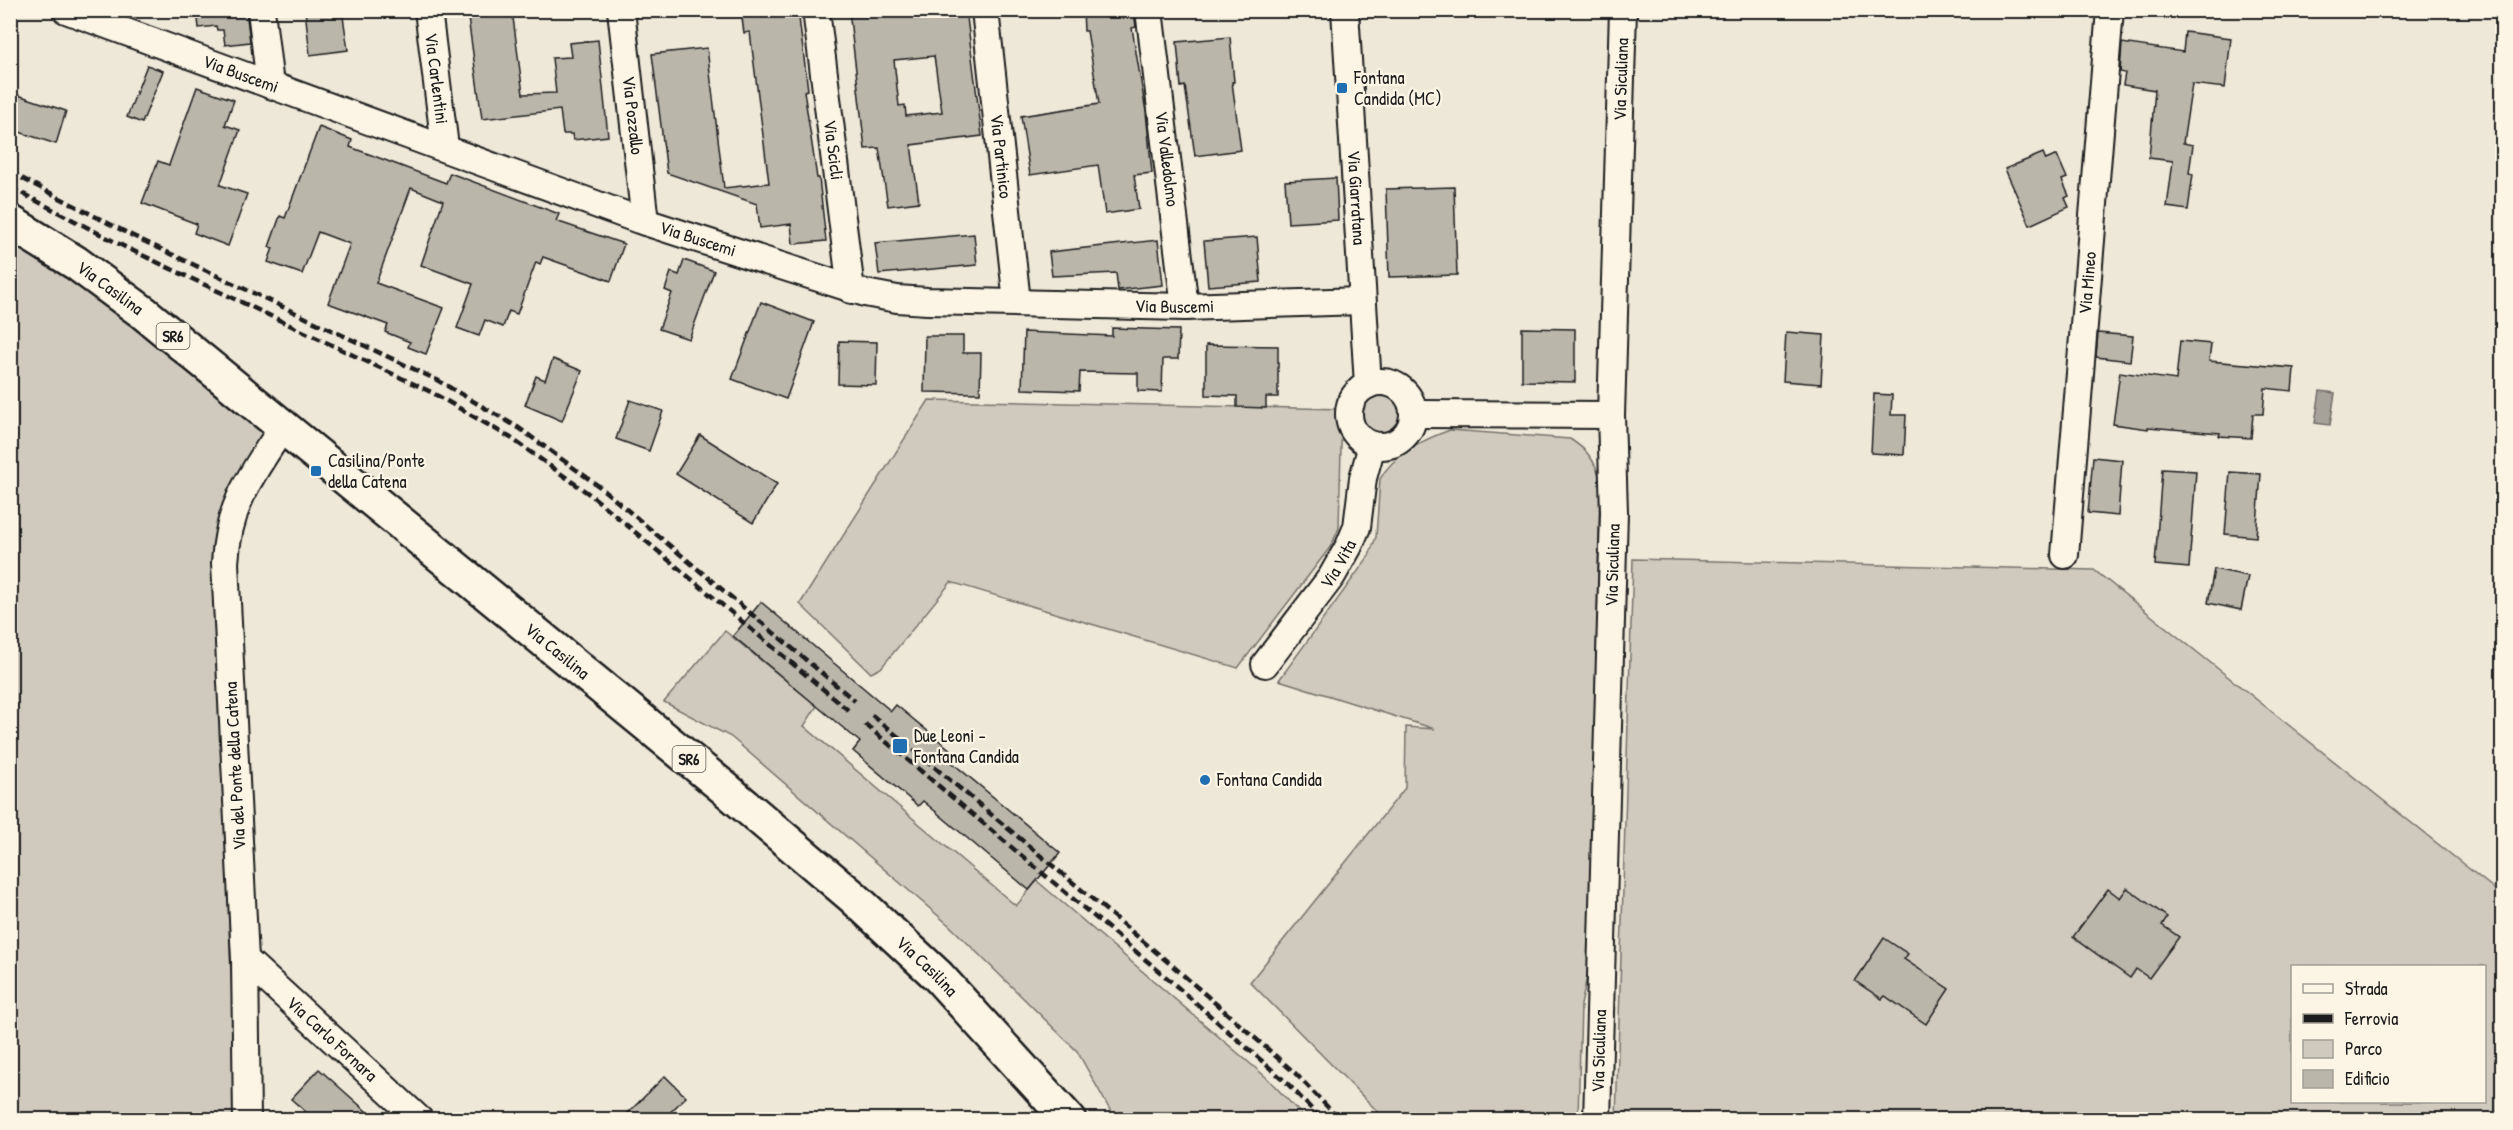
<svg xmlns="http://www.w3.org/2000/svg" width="2513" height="1130" font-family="'Patrick Hand',sans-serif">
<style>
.green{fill:#cfcabd;stroke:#76736c;stroke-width:1.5;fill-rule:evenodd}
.water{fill:#a7a299;stroke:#6f6c67;stroke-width:1.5}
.building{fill:#bab6aa;stroke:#1c1c1c;stroke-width:1.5;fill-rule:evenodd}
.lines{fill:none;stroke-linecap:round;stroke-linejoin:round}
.minor-casing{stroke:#1c1c1c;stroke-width:30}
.major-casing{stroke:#1c1c1c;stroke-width:38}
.minor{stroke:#fcf5e5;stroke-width:26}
.major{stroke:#fcf5e5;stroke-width:33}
.rail{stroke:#1c1c1c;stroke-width:4.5;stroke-dasharray:9 4.5;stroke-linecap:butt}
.poi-dot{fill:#1f6fb2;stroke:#fcf5e5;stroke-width:2}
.labels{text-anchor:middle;stroke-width:4.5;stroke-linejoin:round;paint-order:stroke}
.shield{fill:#fcf5e5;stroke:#5f5d58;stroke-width:1.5}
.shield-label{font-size:16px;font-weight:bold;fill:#1c1c1c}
.street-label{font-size:18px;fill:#1c1c1c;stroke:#fcf5e5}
.poi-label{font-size:18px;fill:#1c1c1c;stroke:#fcf5e5;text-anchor:start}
</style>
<rect width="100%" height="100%" fill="#eee8d9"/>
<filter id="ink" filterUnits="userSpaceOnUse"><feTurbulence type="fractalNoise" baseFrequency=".0167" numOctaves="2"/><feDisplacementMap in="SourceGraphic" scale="12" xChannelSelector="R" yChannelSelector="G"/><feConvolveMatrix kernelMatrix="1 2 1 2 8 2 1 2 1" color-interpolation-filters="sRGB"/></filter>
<g filter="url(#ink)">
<g class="green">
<path d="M10 239C100 296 181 364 262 432L236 489 219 579 230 954 239 1119H11Z"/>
<circle cx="1381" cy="414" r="19"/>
<polygon points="929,400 1342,409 1339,528 1331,546 1238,668 951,582 881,668 871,673 800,604"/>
<path d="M1450 430 1570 439C1587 450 1594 459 1600 478L1592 869 1588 972 1581 1005 1578 1119H1385L1250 982 1405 788 1406 727 1435 729 1279 680 1369 556 1376 537 1380 479C1393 455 1424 439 1450 430Z"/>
<path d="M1633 559 2094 570 2502 895V1119L1616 1120ZM2292 966H2484V1102H2292Z"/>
<polygon points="725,631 817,706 804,726 1016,906 1037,881 1267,1078 1306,1119 1115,1119 1077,1051 950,926 731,737 664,702"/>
</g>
<polygon class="water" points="2320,391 2335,393 2330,425 2315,423"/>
<g class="building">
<polygon points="197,10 246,10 250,42 225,45 223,30 217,30 216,26 199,28"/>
<polygon points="305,10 342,10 348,50 310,55"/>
<polygon points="467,10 512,10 523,94 556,93 552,58 571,57 569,43 598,40 608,136 573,140 572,134 563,134 560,110 482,119"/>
<polygon points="741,10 798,10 808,90 804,91 817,178 819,178 826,241 793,244 791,224 760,228 757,204 667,173 652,54 707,48 724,188 769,183 750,32 744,33"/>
<path d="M849 10H966L982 136 911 145 919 202 888 206 879 148 865 149ZM934 56 942 112 906 116 905 105 899 106 894 60Z"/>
<polygon points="1083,10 1134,10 1136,27 1132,28 1146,112 1152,173 1134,175 1139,209 1105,214 1098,165 1030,175 1021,116 1099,104 1087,31 1084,31"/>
<polygon points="2185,32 2231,38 2225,88 2192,84 2183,143 2193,145 2189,173 2193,174 2188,210 2167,207 2173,161 2149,158 2155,90 2123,85 2125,73 2120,72 2122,43 2183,52"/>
<polygon points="1230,37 1234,82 1232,82 1241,150 1195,156 1185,86 1181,87 1177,42"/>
<polygon points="147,65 163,71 142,123 127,117"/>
<polygon points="197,87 234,100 225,125 240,130 220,185 247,194 228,246 194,233 197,224 142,203 158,161 169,165"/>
<polygon points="18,95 66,111 56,144 10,129 10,117"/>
<polygon points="319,127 352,140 350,147 446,183 450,173 559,214 556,221 624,244 611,281 543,257 540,264 536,262 517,314 509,311 503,327 485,320 479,336 457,328 473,284 421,265 443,201 411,188 376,283 444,308 426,354 408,347 410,342 385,332 388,325 328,303 350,244 318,232 302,274 268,262 273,248 269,247 280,216 285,218"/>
<polygon points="2043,153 2046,160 2057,155 2067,178 2062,180 2069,196 2065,198 2069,207 2030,225 2005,169"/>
<polygon points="1336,178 1338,220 1288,223 1285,181"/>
<polygon points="1454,187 1457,275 1389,277 1386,189"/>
<polygon points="974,234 977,265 879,274 875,243"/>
<polygon points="1257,237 1261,282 1208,286 1204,241"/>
<polygon points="1158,240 1163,285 1118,290 1116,273 1052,276 1049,252"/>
<polygon points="684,260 714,271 689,339 659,329 672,293 665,290 671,272 679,275"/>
<polygon points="761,302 814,322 786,399 732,379"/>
<polygon points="1112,328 1179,330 1178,359 1163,359 1162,392 1138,391 1138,373 1080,372 1079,391 1022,389 1024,332 1112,336"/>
<polygon points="1522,328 1575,329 1575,382 1522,381"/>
<polygon points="1786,332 1824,335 1821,384 1783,381"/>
<polygon points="2098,333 2133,336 2130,361 2096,357"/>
<polygon points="925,336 963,336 963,353 981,353 980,393 924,392"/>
<polygon points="839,341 877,342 876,385 838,384"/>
<polygon points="2180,341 2211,344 2209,361 2294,368 2292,391 2265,388 2263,414 2253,414 2251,438 2219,436 2220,433 2148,427 2148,429 2113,424 2120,372 2176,380"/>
<polygon points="1206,345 1278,346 1278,397 1266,397 1266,408 1237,407 1237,396 1206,395"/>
<polygon points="553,359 582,371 562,421 525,405 536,376 545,380"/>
<polygon points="1874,394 1892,395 1891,415 1906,415 1904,455 1871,453"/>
<polygon points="630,400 663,411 649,451 616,439"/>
<polygon points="700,435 777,484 753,523 676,474"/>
<polygon points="2093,457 2122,460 2118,516 2088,513"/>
<polygon points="2162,469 2196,471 2189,568 2155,565"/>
<polygon points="2230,472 2261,474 2256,537 2225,534"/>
<polygon points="2214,569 2248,576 2241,610 2208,603"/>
<polygon points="761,602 891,711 896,705 953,752 948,759 1060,853 1029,890 923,801 918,806 853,751 860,742 733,636"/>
<polygon points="2127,888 2167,917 2162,925 2179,937 2149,978 2136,969 2130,978 2073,937 2108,889 2120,898"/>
<polygon points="1884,938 1908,954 1904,959 1949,989 1926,1024 1885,996 1882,999 1855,981"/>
<polygon points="319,1069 375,1119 314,1119 291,1099"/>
<polygon points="665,1076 686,1097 663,1119 622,1119"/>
</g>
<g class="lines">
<g class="minor-casing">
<g id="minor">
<path id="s1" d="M66 10 639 220 865 293 897 299 927 301 1185 307 1361 301"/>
<polyline points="261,10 270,85"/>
<path id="s2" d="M428 10 445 147"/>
<path id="s3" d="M621 10 645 222"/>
<path id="s4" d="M816 10 851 290"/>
<path id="s5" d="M985 10 1017 302"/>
<path id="s6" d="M1149 10 1185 307"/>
<path id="s7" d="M1345 10 1368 385"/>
<circle cx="1381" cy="414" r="32"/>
<polyline points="1414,414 1611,415"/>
<path id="s8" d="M2065 555 2110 10"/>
<path id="s9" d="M1265 664 1332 576 1349 546 1357 527 1363 478 1372 445"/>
<path id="s10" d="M245 959 420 1120"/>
<path d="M247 1120 245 959 225 563C228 504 252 474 283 427"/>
<path id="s11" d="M1597 1120 1614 512 1611 415 1623 10"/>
</g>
</g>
<g class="major-casing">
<g id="major">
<path id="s12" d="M10 222 76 263 144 313 722 786 853 897 938 976 1069 1120"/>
</g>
</g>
<use href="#minor" class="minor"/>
<use href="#major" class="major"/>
<g class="rail">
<polyline points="10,172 131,235 437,380 519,428 600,487 855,701"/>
<polyline points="10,187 125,247 431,392 511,438 592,496 848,710"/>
<polyline points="872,715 1174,967 1295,1073 1340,1120"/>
<polyline points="865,724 1166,977 1286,1082 1322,1120"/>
</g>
</g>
</g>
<g class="poi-dot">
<rect x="1336" y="82" width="12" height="12" rx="3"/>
<rect x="310" y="465" width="12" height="12" rx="3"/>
<rect x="892" y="738" width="16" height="16" rx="3"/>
<circle cx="1205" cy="780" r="6"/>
</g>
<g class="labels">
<g class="shield">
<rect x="156.5" y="323" width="33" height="26" rx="4.5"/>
<rect x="672.5" y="746" width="33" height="26" rx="4.5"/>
</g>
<g class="shield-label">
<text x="173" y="342">SR6</text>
<text x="689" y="765">SR6</text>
</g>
<g class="street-label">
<text dy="6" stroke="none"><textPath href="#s1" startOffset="186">Via Buscemi</textPath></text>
<text dy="6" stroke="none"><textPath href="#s2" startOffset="69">Via Carlentini</textPath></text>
<text dy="6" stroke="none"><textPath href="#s11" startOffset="1041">Via Siculiana</textPath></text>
<text dy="6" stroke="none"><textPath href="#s3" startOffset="106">Via Pozzallo</textPath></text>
<text dy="6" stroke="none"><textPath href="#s4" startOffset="141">Via Scicli</textPath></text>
<text dy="6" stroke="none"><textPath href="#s5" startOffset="147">Via Partinico</textPath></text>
<text dy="6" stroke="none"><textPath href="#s6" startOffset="150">Via Valledolmo</textPath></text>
<text dy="6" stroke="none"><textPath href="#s7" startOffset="188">Via Giarratana</textPath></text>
<text dy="6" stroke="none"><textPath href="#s1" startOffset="672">Via Buscemi</textPath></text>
<text dy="6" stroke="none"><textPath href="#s8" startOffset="273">Via Mineo</textPath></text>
<text dy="6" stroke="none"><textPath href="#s12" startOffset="120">Via Casilina</textPath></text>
<text dy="6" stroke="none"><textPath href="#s1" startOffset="1158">Via Buscemi</textPath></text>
<text dy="6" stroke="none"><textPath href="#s9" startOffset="124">Via Vita</textPath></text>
<text dy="6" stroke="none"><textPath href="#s11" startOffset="555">Via Siculiana</textPath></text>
<text dy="6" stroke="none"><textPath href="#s12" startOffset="696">Via Casilina</textPath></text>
<text transform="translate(235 766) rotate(-93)" y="6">Via del Ponte della Catena</text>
<text dy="6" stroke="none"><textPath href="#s12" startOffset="1182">Via Casilina</textPath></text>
<text dy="6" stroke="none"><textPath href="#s10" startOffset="118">Via Carlo Fornara</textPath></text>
<text dy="6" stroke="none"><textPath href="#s11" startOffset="69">Via Siculiana</textPath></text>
</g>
<g class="poi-label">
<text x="1354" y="84">Fontana<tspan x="1354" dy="21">Candida (MC)</tspan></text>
<text x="328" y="467">Casilina/Ponte<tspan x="328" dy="21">della Catena</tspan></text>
<text x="914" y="742">Due Leoni -<tspan x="914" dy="21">Fontana Candida</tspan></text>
<text x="1217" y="786">Fontana Candida</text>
</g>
</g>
<rect width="2513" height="1130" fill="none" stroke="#fcf5e5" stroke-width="36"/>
<rect x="18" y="18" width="2477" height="1094" fill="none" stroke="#1c1c1c" stroke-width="2" filter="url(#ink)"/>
<rect x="2291" y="965" width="195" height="138" fill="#fcf5e5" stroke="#a29e95" stroke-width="1.5"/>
<rect x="2303" y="984" width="30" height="9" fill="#fcf5e5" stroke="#a29e95" stroke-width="1.5"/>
<text x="2345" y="995" font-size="18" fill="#1c1c1c">Strada</text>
<rect x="2303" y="1014" width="30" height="9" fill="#1c1c1c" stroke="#a29e95" stroke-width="1.5"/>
<text x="2345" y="1025" font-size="18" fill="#1c1c1c">Ferrovia</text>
<rect x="2303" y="1040" width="30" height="18" fill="#cfcabd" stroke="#a29e95" stroke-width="1.5"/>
<text x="2345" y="1055" font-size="18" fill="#1c1c1c">Parco</text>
<rect x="2303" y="1070" width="30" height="18" fill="#bab6aa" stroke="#a29e95" stroke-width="1.5"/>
<text x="2345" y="1085" font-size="18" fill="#1c1c1c">Edificio</text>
</svg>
